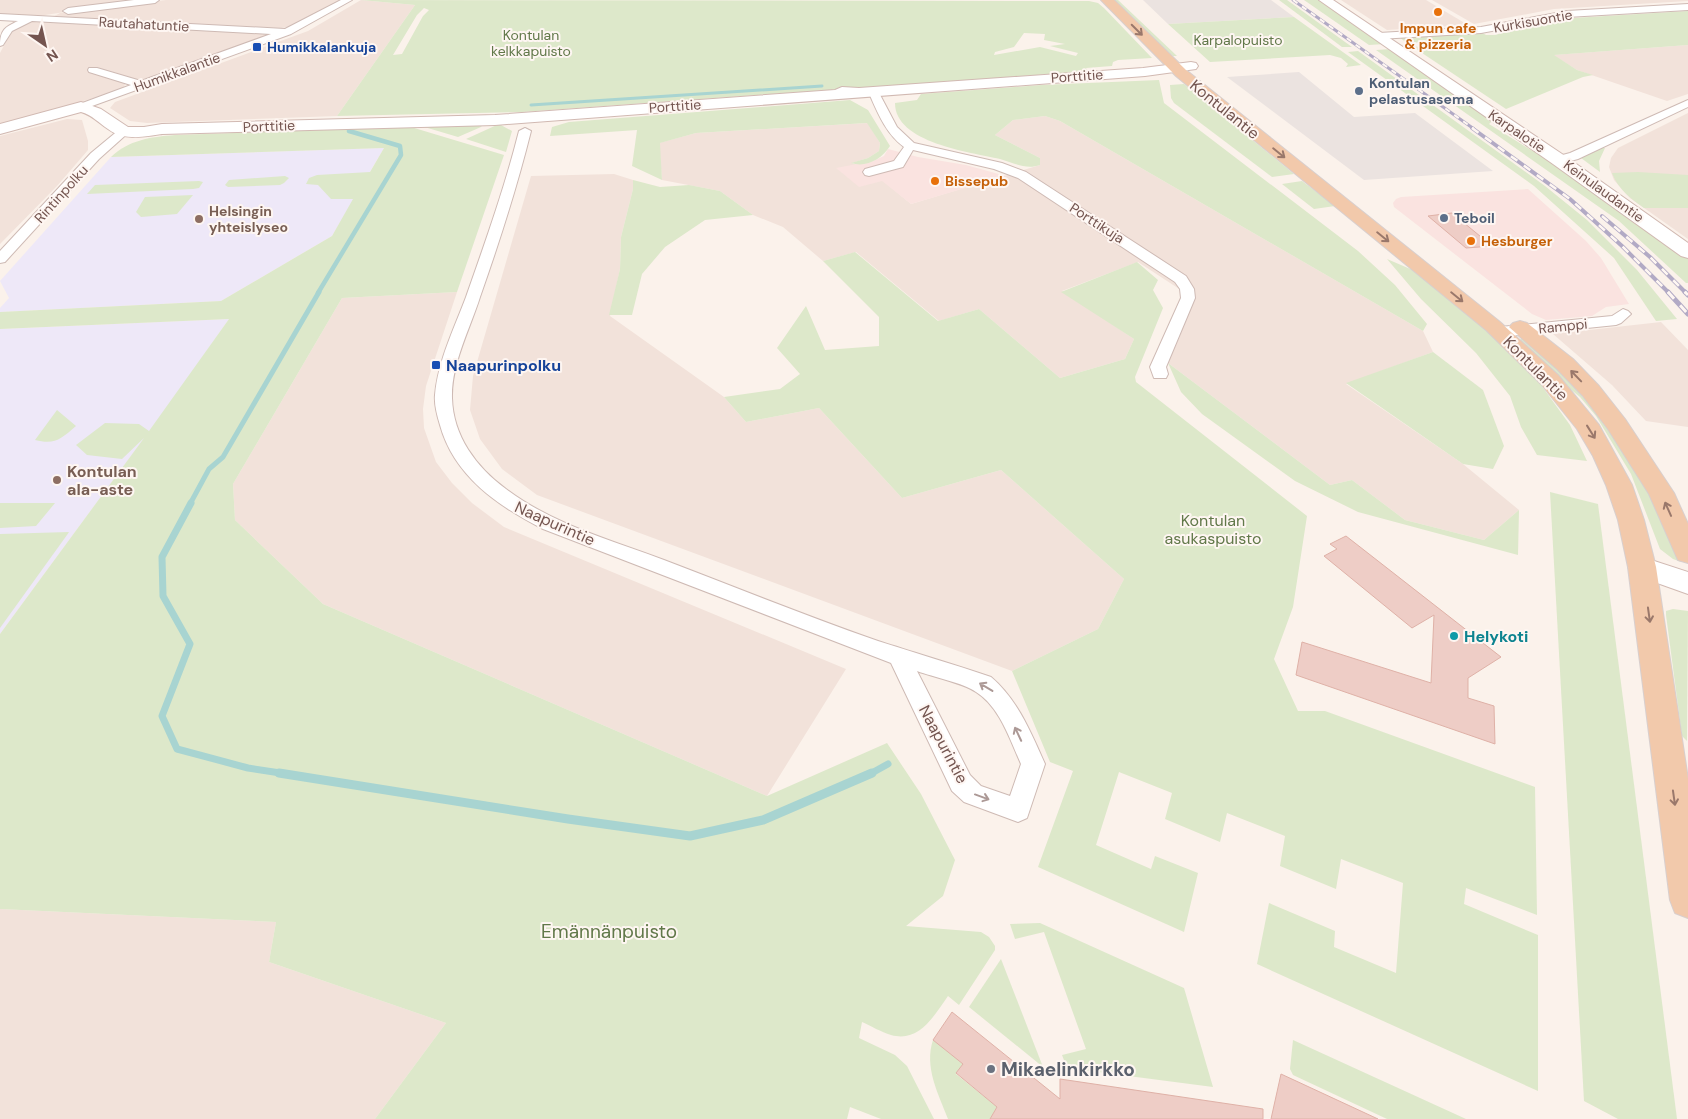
<svg xmlns="http://www.w3.org/2000/svg" width="1688" height="1119" font-family="'DM Sans',sans-serif">
<style>
.residential{fill:#f2e2da}
.commercial{fill:#fae3e0}
.industrial{fill:#ebe3e0}
.education{fill:#eee8f8}
.green{fill:#dde8ca;fill-rule:evenodd}
.lines{fill:none;stroke-linecap:round;stroke-linejoin:round}
.stream-far4{stroke:#a8d4d1;stroke-width:3}
.stream-far3{stroke:#a8d4d1;stroke-width:4.5}
.stream-far2{stroke:#a8d4d1;stroke-width:5}
.stream-far1{stroke:#a8d4d1;stroke-width:7}
.stream{stroke:#a8d4d1;stroke-width:9}
.building{fill:#eecdc6;stroke:#dfb1a7}
.street-casing{stroke:#cebab4;stroke-width:2}
.secondary-casing{stroke:#d1b9b2;stroke-width:2}
.primary-casing{stroke:#d8cfce;stroke-width:2}
.street{fill:#fff;fill-rule:evenodd}
.secondary{fill:#fff;fill-rule:evenodd}
.primary{fill:#f2c9ab;fill-rule:evenodd}
.rail-far2-casing{stroke:#b2aac5;stroke-width:3}
.rail-far1-casing{stroke:#b2aac5;stroke-width:4}
.rail-casing{stroke:#b2aac5;stroke-width:5}
.rail-far2{stroke:#fef6f2;stroke-width:2;stroke-dasharray:5.5;stroke-linecap:butt}
.rail-far1{stroke:#fef6f2;stroke-width:2.5;stroke-dasharray:8;stroke-linecap:butt}
.rail{stroke:#fef6f2;stroke-width:3;stroke-dasharray:9;stroke-linecap:butt}
.oneway{stroke:#9a786b}
.oneway2{stroke:#ac9996}
.food-dot{fill:#e8710a;stroke:#fef6f2;stroke-width:2}
.transit-dot{fill:#1a4fb4;stroke:#fef6f2;stroke-width:2}
.service-dot{fill:#5c6f8a;stroke:#fef6f2;stroke-width:2}
.education-dot{fill:#8d6e63;stroke:#fef6f2;stroke-width:2}
.culture-dot{fill:#0f9aa8;stroke:#fef6f2;stroke-width:2}
.worship-dot{fill:#6b7280;stroke:#fef6f2;stroke-width:2}
.labels{text-anchor:middle;stroke-width:4;stroke-linejoin:round;paint-order:stroke}
.far-street-label{font-size:14px;fill:#745550;stroke:#fef6f2}
.far-food-label{font-size:14px;font-weight:bold;fill:#c56008;stroke:#fef6f2;text-anchor:start}
.far-park-label{font-size:14px;fill:#617849;stroke:#fef6f2}
.far-transit-label{font-size:14px;font-weight:bold;fill:#164399;stroke:#fef6f2;text-anchor:start}
.far-service-label{font-size:14px;font-weight:bold;fill:#4e5e75;stroke:#fef6f2;text-anchor:start}
.far-education-label{font-size:14px;font-weight:bold;fill:#785e54;stroke:#fef6f2;text-anchor:start}
.street-label{font-size:16px;fill:#745550;stroke:#fef6f2}
.transit-label{font-size:16px;font-weight:bold;fill:#164399;stroke:#fef6f2;text-anchor:start}
.education-label{font-size:16px;font-weight:bold;fill:#785e54;stroke:#fef6f2;text-anchor:start}
.park-label{font-size:16px;fill:#617849;stroke:#fef6f2}
.culture-label{font-size:16px;font-weight:bold;fill:#0d838f;stroke:#fef6f2;text-anchor:start}
.near-park-label{font-size:19px;fill:#617849;stroke:#fef6f2}
.near-worship-label{font-size:19px;font-weight:bold;fill:#5b616d;stroke:#fef6f2;text-anchor:start}
</style>
<rect width="100%" height="100%" fill="#fbf2eb"/>
<g class="residential">
<polygon points="0,0 144,0 32,17 0,15"/>
<polygon points="166,0 340,0 292,26 281,28 51,18 60,13"/>
<polygon points="361,0 415,5 337,116 147,123 130,121 110,108 115,102 308,31"/>
<polygon points="1341,0 1426,0 1468,25 1387,30"/>
<polygon points="1432,0 1688,0 1688,1 1554,9 1474,24"/>
<polygon points="35,21 273,34 151,78 135,80 90,67 90,71 126,83 123,88 98,97 0,124 0,53 13,28"/>
<polygon points="1688,45 1688,94 1667,101 1577,70 1553,55"/>
<polygon points="1688,113 1688,239 1630,198 1614,180 1609,167 1611,158 1618,148"/>
<polygon points="1045,116 1060,121 1423,331 1433,352 1346,384 1463,464 1519,510 1484,540 1405,520 1352,480 1330,485 1168,363 1180,336 1193,298 1138,262 1062,291 1134,339 1125,359 1060,378 979,309 939,321 856,252 823,261 783,227 753,215 720,191 662,180 659,143 696,133 868,123 880,143 879,151 868,158 852,163 857,165 837,169 882,180 911,204 1040,165 1040,158 995,135 1013,120"/>
<polygon points="67,119 82,120 88,141 88,150 57,186 0,244 0,136"/>
<polygon points="614,174 633,180 633,189 621,237 620,269 610,316 724,397 746,422 819,408 902,498 1001,470 1124,579 1098,629 1012,671 537,495 502,469 480,439 470,410 473,376 531,176"/>
<polygon points="457,292 426,386 423,409 424,428 436,462 452,483 472,503 504,527 846,669 767,796 323,604 235,520 233,484 342,298"/>
<polygon points="1661,322 1688,350 1688,427 1646,421 1612,385 1553,334"/>
<polygon points="0,909 276,922 269,962 446,1023 375,1119 0,1119"/>
</g>
<g class="commercial">
<polygon points="888,149 918,157 966,165 1006,176 911,204 882,181 859,187 836,168 873,161 884,156"/>
<polygon points="1528,189 1586,241 1601,258 1629,304 1606,307 1592,316 1546,320 1532,314 1394,207 1393,203 1396,199 1401,197"/>
</g>
<g class="industrial">
<polygon points="1143,0 1271,0 1294,17 1168,24"/>
<polygon points="1299,72 1354,117 1415,113 1493,171 1364,180 1227,77"/>
</g>
<g class="education">
<polygon points="384,148 332,236 221,301 0,312 0,308 9,298 0,281 111,157"/>
<polygon points="229,319 173,399 0,634 0,329"/>
</g>
<g class="green">
<path d="M361 0 1089 1 1098 3 1104 8 1152 58 1118 60 1113 62 1112 66 1086 68 1087 70 1079 72 522 112 337 116 415 5ZM424 8 429 10 423 16 402 54 393 55 417 15ZM1024 33 1045 34 1044 40 1065 44 1050 46 1078 53 1076 56 1040 47 994 55 995 52 1014 47Z"/>
<polygon points="1112,0 1118,0 1177,56 1173,56 1152,39"/>
<polygon points="1279,0 1287,0 1352,47 1342,47"/>
<polygon points="1304,0 1319,0 1385,44 1369,45"/>
<polygon points="1688,11 1688,45 1554,55 1577,70 1593,75 1583,77 1506,109 1413,47 1466,43 1461,40 1407,43 1399,37 1481,32 1486,35 1494,35 1573,18"/>
<polygon points="1294,17 1361,65 1346,67 1348,64 1341,58 1330,55 1210,62 1168,24"/>
<polygon points="1391,49 1480,110 1492,121 1489,124 1531,150 1542,154 1688,258 1688,283 1686,283 1619,221 1376,50"/>
<polygon points="1358,51 1545,186 1587,220 1637,270 1677,319 1656,321 1614,258 1534,186 1348,52"/>
<path d="M1159 80 1164 103 1358 251 1395 285 1427 324 1423 331 1060 121 1045 116 1013 120 995 135 1040 158V165C1026 170 1014 163 1000 159 970 152 895 143 895 103L917 100 921 94 1041 85Z"/>
<polygon points="1184,84 1294,174 1272,177 1174,103 1171,98 1170,85"/>
<path d="M850 100 868 110 890 146C882 159 866 168 851 163L868 158 879 151 880 143 867 123 696 133 660 143 662 180 632 166 637 130 550 136 552 127 569 122Z"/>
<polygon points="483,124 481,127 458,137 421,126"/>
<polygon points="499,124 512,131 506,152 466,139"/>
<path d="M411 127 504 155 457 292 342 298 233 484 235 520 323 604 767 796 887 743 921 794 955 860 943 896 906 926 981 932 989 937 995 946V950L959 1005 948 996C934 1016 919 1043 891 1035 881 1032 871 1026 862 1022L859 1038 895 1055 907 1066 934 1119H881L850 1107 847 1119H375L446 1023 269 962 276 922 0 909V634L144 438 122 459 87 455 76 445 105 423 139 424 149 431 229 319 0 329V312L221 301 332 236 353 199H331L318 185 306 184 309 178 317 175 370 172 384 148 111 157C129 140 150 137 175 135Z"/>
<polygon points="1602,148 1605,148 1599,161 1600,172 1581,158"/>
<path d="M1638 172 1688 175V208H1644C1631 199 1618 189 1612 173Z"/>
<polygon points="285,176 289,178 284,183 280,185 228,187 225,185 229,180"/>
<polygon points="633,180 660,187 689,185 720,191 753,215 705,220 665,247 642,274 632,315 609,315 620,269 621,237 633,189"/>
<polygon points="199,181 203,182 199,188 193,189 87,194 95,185"/>
<polygon points="1302,181 1335,206 1314,209 1282,184"/>
<polygon points="193,195 177,214 141,217 136,212 145,197"/>
<polygon points="855,252 938,321 979,309 1060,378 1125,359 1134,339 1061,292 1137,262 1158,280 1153,290 1163,308 1135,377 1136,382 1307,516 1293,607 1274,659 1298,711 1325,711 1535,787 1537,915 1466,888 1464,904 1538,935 1538,1091 1257,964 1269,903 1335,931 1334,947 1396,973 1403,883 1341,859 1336,889 1280,866 1285,836 1227,813 1220,842 1165,819 1172,793 1119,772 1096,845 1151,869 1155,856 1198,873 1184,932 1038,867 1073,771 1050,762 1012,671 1098,629 1124,579 1001,470 902,498 819,408 746,422 724,397 780,389 800,374 777,348 806,306 825,350 879,346 879,317 823,261"/>
<polygon points="1387,259 1415,271 1506,347 1536,378 1570,425 1587,461 1537,455 1521,427 1510,396 1476,353 1421,299"/>
<path d="M1523 337C1569 377 1608 423 1641 475 1657 501 1669 533 1682 561L1681 562 1673 559 1660 549 1631 474 1596 416 1580 397 1553 375 1520 340Z"/>
<polygon points="1433,352 1483,390 1504,446 1493,469 1463,464 1346,383"/>
<polygon points="1168,363 1330,485 1352,480 1405,520 1484,540 1519,510 1518,555 1358,512 1295,481 1202,414 1181,392"/>
<path d="M57 410 76 426C61 439 55 445 35 440Z"/>
<polygon points="1550,492 1598,504 1677,1119 1618,1119 1584,1101"/>
<polygon points="0,503 55,503 36,526 0,528"/>
<polygon points="69,532 67,535 0,628 0,534"/>
<polygon points="1673,609 1688,611 1687,741 1682,736 1666,615 1666,611"/>
<polygon points="1040,923 1184,988 1213,1087 1067,1068 1062,1055 1086,1049 1044,932 1015,939 1010,924"/>
<polygon points="1001,959 1043,1067 969,1007"/>
<path d="M933 1040 963 1064 956 1074 997 1107 990 1119H948C938 1093 924 1067 933 1040Z"/>
<polygon points="1293,1040 1466,1119 1387,1119 1293,1075 1290,1069"/>
</g>
<g class="lines">
<polyline class="stream-far4" points="531,105 822,86"/>
<polyline class="stream-far3" points="318,293 401,155 400,146 349,131"/>
<polyline class="stream-far2" points="190,504 209,469 223,457 319,292"/>
<g class="stream-far1">
<polyline points="191,503 162,557 163,596 190,644 162,716 177,749 248,768 287,774"/>
<polyline points="870,774 888,764"/>
</g>
<polyline class="stream" points="279,773 568,819 690,836 763,820 872,773"/>
</g>
<g class="building">
<polygon points="1452,213 1492,246 1466,248 1428,216"/>
<polygon points="1346,536 1501,657 1468,678 1468,698 1494,706 1495,744 1296,675 1302,642 1431,683 1434,615 1412,628 1324,556 1337,549 1330,544"/>
<polygon points="952,1012 1060,1099 1060,1079 1263,1109 1263,1119 990,1119 997,1107 956,1073 963,1064 933,1040"/>
<polygon points="1281,1074 1378,1119 1271,1119"/>
</g>
<g class="lines">
<g class="street-casing">
<g id="street">
<polygon points="134,0 159,0 155,3 68,14 63,11 68,8"/>
<path d="M341 0H352L291 34 81 110 75 107 77 105 131 85 89 72 88 70 89 68H97L141 81 271 34 32 21 12 31 3 45 0 46C0 30 5 27 18 21L0 20V14L285 29Z"/>
<polygon points="1688,4 1688,10 1567,17 1481,33 1379,39 1374,36 1379,33 1481,27 1567,11"/>
<path d="M873 88 878 91 897 127 914 143 1002 163 1026 172 1186 276 1194 289 1195 298 1166 367 1168 374 1166 378H1154L1150 367 1181 298 1180 289 1175 282 1018 178 994 169 913 150 903 167 869 176 865 175 863 172 865 169 894 161 904 147C885 133 877 111 868 91Z"/>
<polygon points="1688,100 1688,107 1578,159 1559,164 1553,160 1555,157 1570,153"/>
<polygon points="124,128 128,129 130,131 128,133 99,159 5,262 0,263 0,251 91,153 120,129"/>
<path d="M525 128 531 131C517 187 499 243 480 297 470 329 451 364 452 398 453 436 476 467 506 489 552 524 611 540 664 560 735 587 806 616 878 641 915 653 953 664 991 677 1018 700 1031 733 1045 764L1027 818 1018 822 964 802 952 791 891 663 543 529C498 506 454 476 440 425 437 415 434 404 435 395 438 361 454 329 466 297 485 243 505 187 519 131ZM917 671C933 677 964 683 976 692 1000 707 1010 740 1021 764L1010 796 981 786 970 775Z"/>
<polygon points="1623,309 1628,311 1631,314 1621,323 1616,325 1500,337 1495,335 1492,332 1495,329 1500,327 1612,316"/>
</g>
</g>
<g class="secondary-casing">
<g id="secondary">
<polygon points="1319,0 1333,0 1565,156 1688,243 1688,258 1681,256 1553,164"/>
<path d="M1191 62 1196 63 1198 66 1196 69 1145 76 495 125 162 134C144 137 124 141 108 129 99 123 92 115 81 112L0 134V124L81 102 101 109 128 127H144L162 124 495 115 835 90 842 87 859 88 1143 68Z"/>
<polygon points="1642,557 1688,572 1688,594 1632,574 1628,567 1632,560"/>
</g>
</g>
<g class="primary-casing">
<g id="primary">
<polygon points="1101,0 1114,0 1186,70 1500,322 1558,375 1599,425 1632,485 1644,520 1656,567 1688,779 1688,918 1675,913 1670,900 1628,567 1618,520 1606,485 1593,456 1577,429 1542,385 1486,330 1176,76"/>
<polygon points="1520,321 1527,323 1573,359 1599,386 1625,419 1674,493 1688,524 1688,563 1678,560 1649,494 1608,429 1583,396 1557,369 1509,327 1513,323"/>
</g>
</g>
<use href="#street" class="street"/>
<use href="#secondary" class="secondary"/>
<use href="#primary" class="primary"/>
<g class="rail-far2-casing">
<polyline id="rail-far2" points="1293,0 1474,129"/>
</g>
<g class="rail-far1-casing">
<g id="rail-far1">
<polyline points="1472,128 1570,199 1622,246 1669,293"/>
<polyline points="1602,216 1650,257 1686,293"/>
</g>
</g>
<g class="rail-casing">
<g id="rail">
<polyline points="1668,292 1688,314"/>
<polyline points="1685,292 1688,295"/>
</g>
</g>
<use href="#rail-far2" class="rail-far2"/>
<use href="#rail-far1" class="rail-far1"/>
<use href="#rail" class="rail"/>
</g>
<defs><path id="oneway-shaft" d="M-6 0H5M1.5-3L5.5 0L1.5 3" fill="none" stroke-width="1.6" stroke-linecap="round" stroke-linejoin="round" transform="scale(1.25)"/></defs>
<g class="oneway">
<use href="#oneway-shaft" transform="translate(1137 30) rotate(45)"/>
<use href="#oneway-shaft" transform="translate(1279 153) rotate(39)"/>
<use href="#oneway-shaft" transform="translate(1383 237) rotate(39)"/>
<use href="#oneway-shaft" transform="translate(1457 297) rotate(39)"/>
<use href="#oneway-shaft" transform="translate(1576 376) rotate(-134)"/>
<use href="#oneway-shaft" transform="translate(1591 432) rotate(58)"/>
<use href="#oneway-shaft" transform="translate(1668 509) rotate(-114)"/>
<use href="#oneway-shaft" transform="translate(1649 615) rotate(82)"/>
<use href="#oneway-shaft" transform="translate(1674 798) rotate(82)"/>
</g>
<g class="oneway2">
<use href="#oneway-shaft" transform="translate(986 687) rotate(-149)"/>
<use href="#oneway-shaft" transform="translate(1018 734) rotate(-115)"/>
<use href="#oneway-shaft" transform="translate(982 797) rotate(20)"/>
</g>
<g class="food-dot">
<circle cx="1438" cy="12" r="5"/>
<circle cx="935" cy="181" r="5"/>
<circle cx="1471" cy="241" r="5"/>
</g>
<g class="transit-dot">
<rect x="252" y="42" width="10" height="10" rx="2.5"/>
<rect x="431" y="360" width="10" height="10" rx="2.5"/>
</g>
<g class="service-dot">
<circle cx="1359" cy="91" r="5"/>
<circle cx="1444" cy="218" r="5"/>
</g>
<g class="education-dot">
<circle cx="199" cy="219" r="5"/>
<circle cx="57" cy="480" r="5"/>
</g>
<circle class="culture-dot" cx="1454" cy="636" r="5"/>
<circle class="worship-dot" cx="991" cy="1069" r="5"/>
<g class="labels">
<g class="far-street-label">
<text transform="translate(1533 21) rotate(-10)" y="5">Kurkisuontie</text>
<text transform="translate(144 24) rotate(3)" y="5">Rautahatuntie</text>
<text transform="translate(177 72) rotate(-20)" y="5">Humikkalantie</text>
<text transform="translate(1077 76) rotate(-4)" y="5">Porttitie</text>
<text transform="translate(675 106) rotate(-4)" y="5">Porttitie</text>
<text transform="translate(269 126) rotate(-2)" y="5">Porttitie</text>
<text transform="translate(1517 131) rotate(34)" y="5">Karpalotie</text>
<text transform="translate(1604 191) rotate(36)" y="5">Keinulaudantie</text>
<text transform="translate(61 194) rotate(-48)" y="5">Rintinpolku</text>
<text transform="translate(1097 223) rotate(33)" y="5">Porttikuja</text>
<text transform="translate(1563 326) rotate(-6)" y="5">Ramppi</text>
</g>
<g class="far-food-label">
<text x="1438" y="33" text-anchor="middle">Impun cafe<tspan x="1438" dy="16">&amp; pizzeria</tspan></text>
<text x="945" y="186">Bissepub</text>
<text x="1481" y="246">Hesburger</text>
</g>
<g class="far-park-label">
<text x="531" y="40">Kontulan<tspan x="531" dy="16">kelkkapuisto</tspan></text>
<text x="1238" y="45">Karpalopuisto</text>
</g>
<g class="far-transit-label">
<text x="267" y="52">Humikkalankuja</text>
</g>
<g class="far-service-label">
<text x="1369" y="88">Kontulan<tspan x="1369" dy="16">pelastusasema</tspan></text>
<text x="1454" y="223">Teboil</text>
</g>
<g class="far-education-label">
<text x="209" y="216">Helsingin<tspan x="209" dy="16">yhteislyseo</tspan></text>
</g>
<g class="street-label">
<text transform="translate(1225 109) rotate(39)" y="6">Kontulantie</text>
<text transform="translate(1536 368) rotate(45)" y="6">Kontulantie</text>
<text transform="translate(555 523) rotate(24)" y="6">Naapurintie</text>
<text transform="translate(944 744) rotate(62)" y="6">Naapurintie</text>
</g>
<g class="transit-label">
<text x="446" y="371">Naapurinpolku</text>
</g>
<g class="education-label">
<text x="67" y="477">Kontulan<tspan x="67" dy="18">ala-aste</tspan></text>
</g>
<g class="park-label">
<text x="1213" y="526">Kontulan<tspan x="1213" dy="18">asukaspuisto</tspan></text>
</g>
<g class="culture-label">
<text x="1464" y="642">Helykoti</text>
</g>
<g class="near-park-label">
<text x="609" y="938">Emännänpuisto</text>
</g>
<g class="near-worship-label">
<text x="1001" y="1076">Mikaelinkirkko</text>
</g>
</g>
<g transform="translate(45 45) rotate(146)" stroke="#fef6f2" stroke-width="4" paint-order="stroke">
<path d="M0-4L9 19L0 12L-9 19Z" fill="#745550"/>
<text y="-8" font-size="14" font-weight="bold" text-anchor="middle" fill="#745550">N</text>
</g>
</svg>
